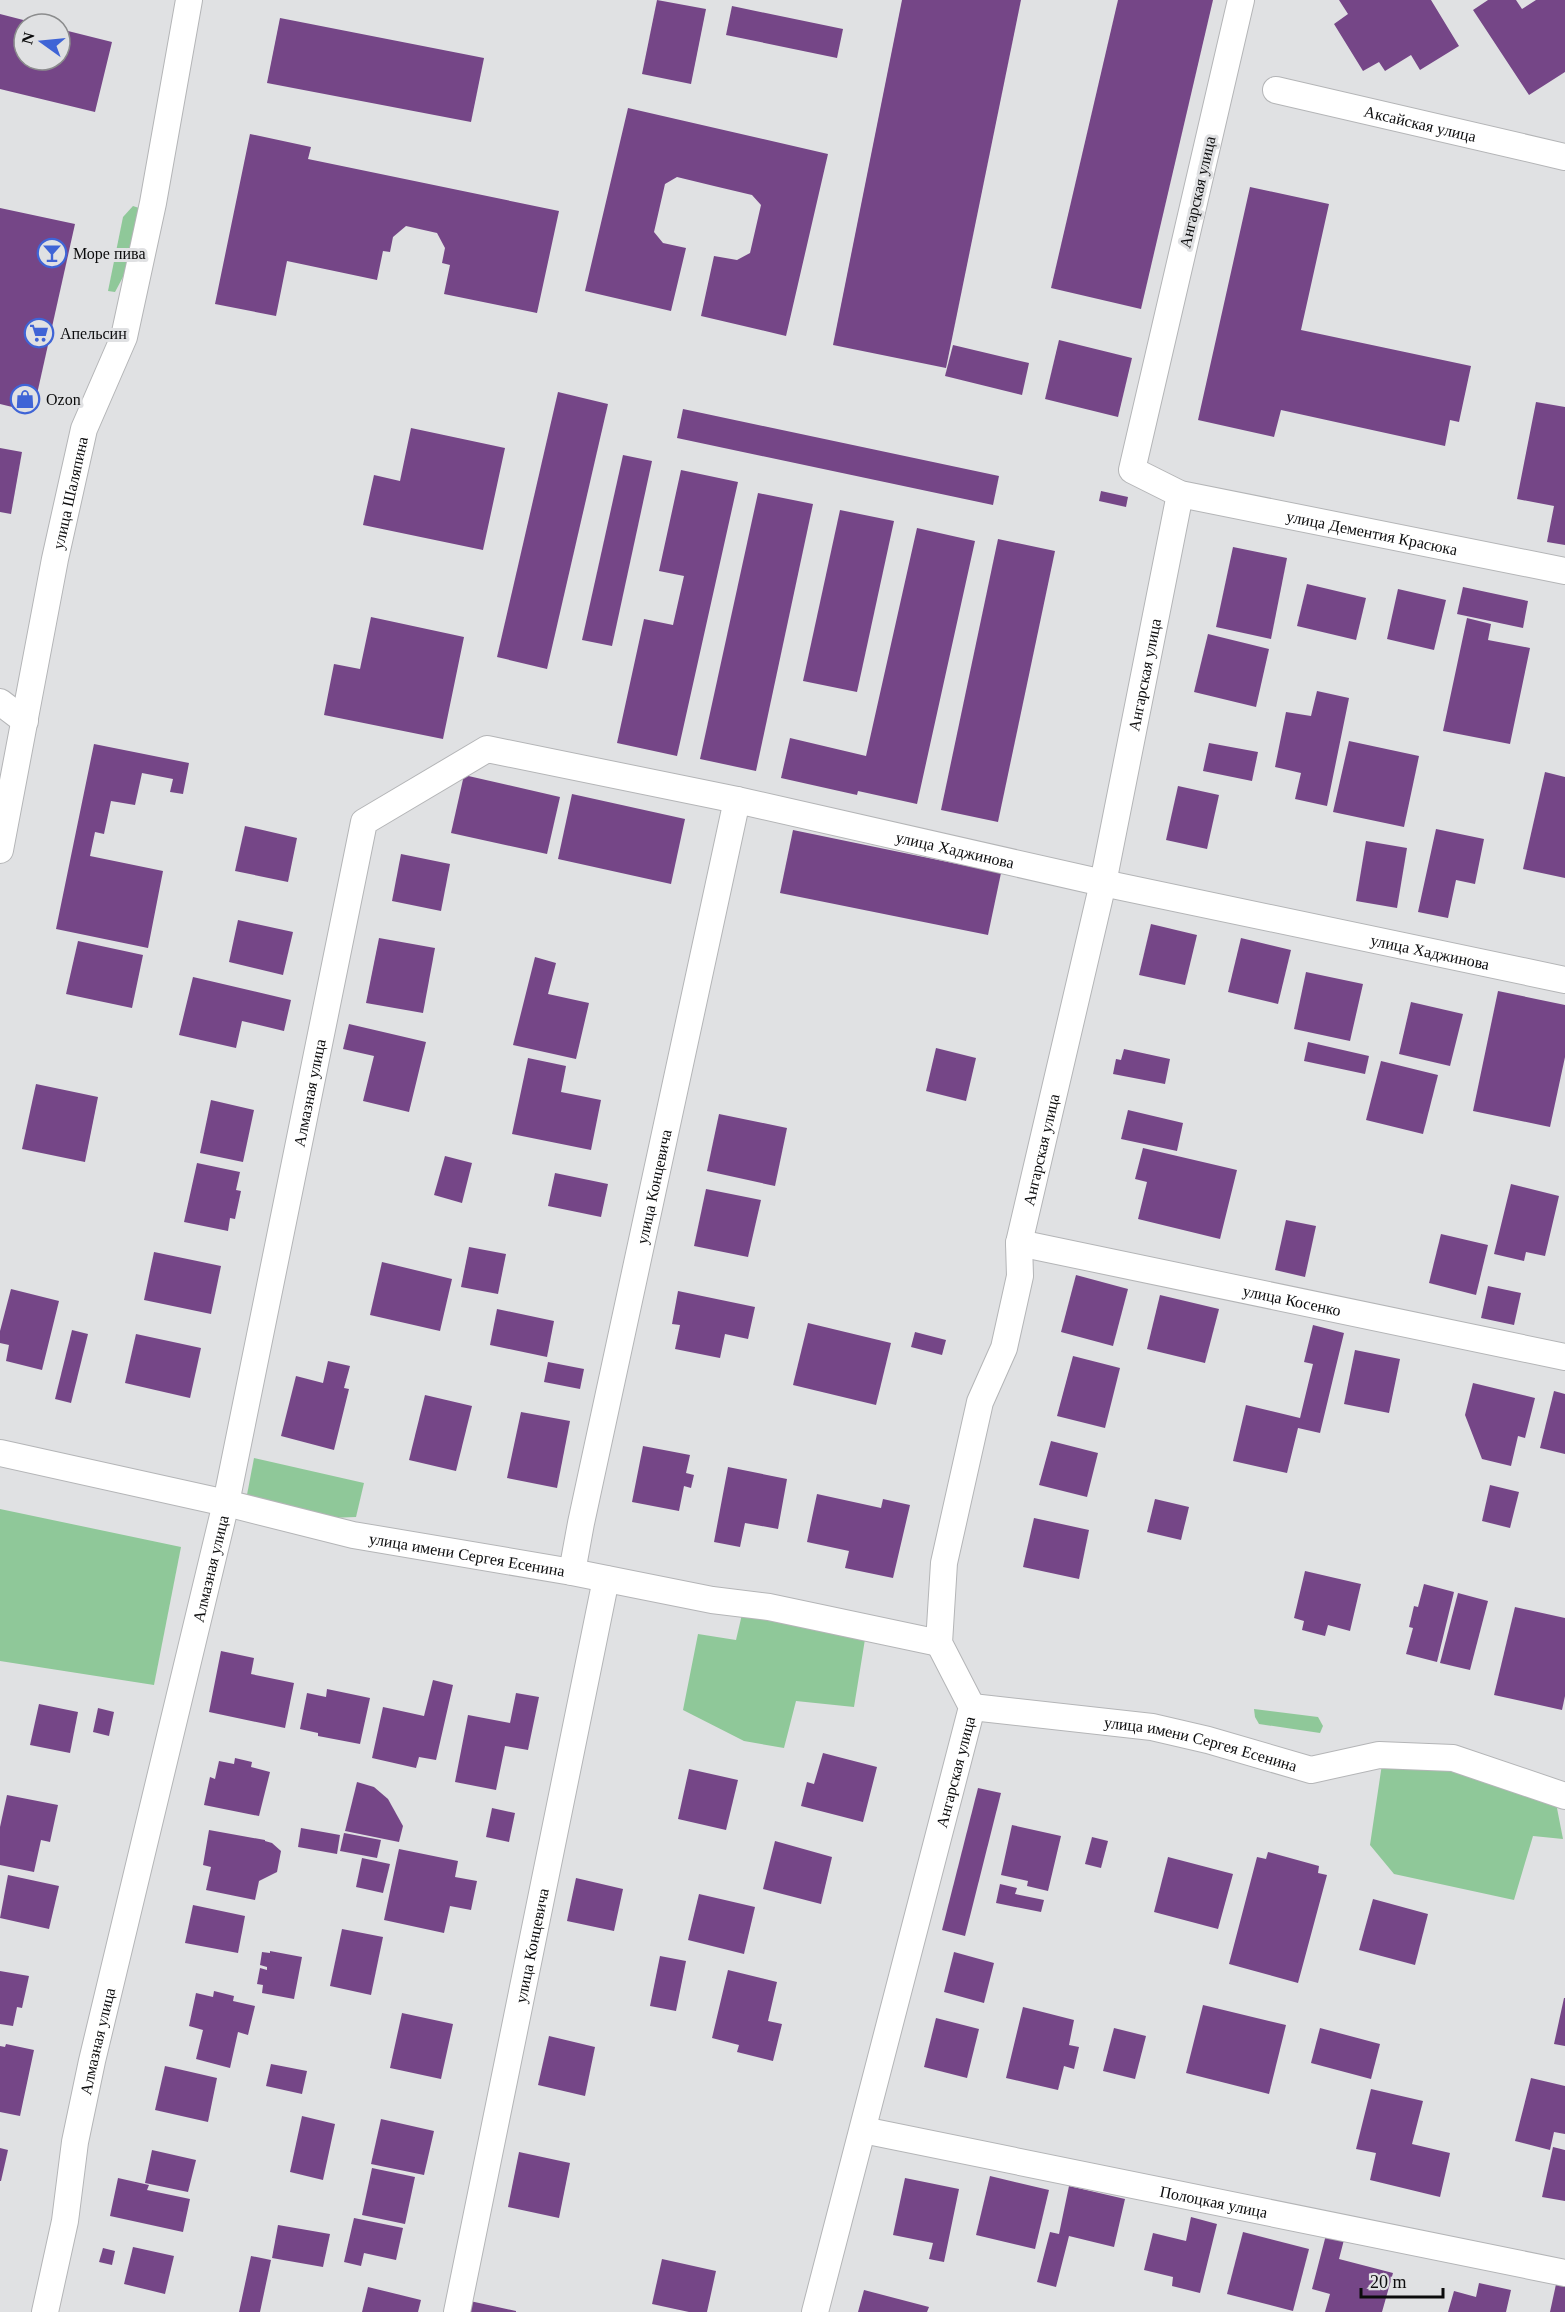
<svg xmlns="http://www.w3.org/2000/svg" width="1565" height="2312" font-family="Georgia,serif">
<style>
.green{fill:#8fc899}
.building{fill:#754687}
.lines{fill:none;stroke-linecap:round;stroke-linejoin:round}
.minor-casing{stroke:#b4b5b7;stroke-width:28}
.minor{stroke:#fff;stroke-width:26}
.labels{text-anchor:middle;stroke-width:6;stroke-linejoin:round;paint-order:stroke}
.street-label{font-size:16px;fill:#0c0c0d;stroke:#e0e1e3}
.poi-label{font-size:16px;fill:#0c0c0d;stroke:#e0e1e3;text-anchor:start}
</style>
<rect width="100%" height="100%" fill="#e0e1e3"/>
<g class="green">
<polygon points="133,206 139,208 142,214 123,277 115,292 108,291 123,217"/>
<polygon points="254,1458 364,1483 356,1517 328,1518 246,1500"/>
<polygon points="0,1509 181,1547 154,1685 0,1661"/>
<polygon points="743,1610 866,1633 854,1707 796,1701 784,1748 744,1741 683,1710 698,1634 736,1640"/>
<polygon points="1254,1709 1318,1717 1323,1726 1320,1733 1259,1724 1255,1717"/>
<polygon points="1382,1764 1459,1765 1556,1803 1563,1839 1533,1836 1514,1900 1394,1874 1370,1845"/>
</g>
<g class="building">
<polygon points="657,0 706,9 691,84 642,74"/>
<polygon points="902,0 1021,0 946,368 833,345"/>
<polygon points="1118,0 1213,0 1141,309 1051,288"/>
<polygon points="1339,0 1431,0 1459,46 1420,70 1411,55 1385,71 1379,62 1363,71 1334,24 1348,14"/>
<polygon points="1488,0 1516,0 1522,9 1536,0 1565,0 1565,72 1529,95 1473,10"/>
<polygon points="732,6 843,29 837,58 726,35"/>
<polygon points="0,14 35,23 24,24 24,60 60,60 60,29 112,42 95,112 0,89"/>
<polygon points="280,18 484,58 471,122 267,83"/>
<polygon points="628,108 828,154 786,336 701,316 714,256 737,260 750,253 761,205 752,195 714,186 677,177 665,184 654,232 663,243 686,248 671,311 585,291"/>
<polygon points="250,134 311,147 308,159 559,211 537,313 444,294 450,265 442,263 445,248 437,233 406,226 393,237 390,252 383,251 377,280 287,261 276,316 215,304"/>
<polygon points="1250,187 1329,204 1301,330 1471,366 1459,422 1450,420 1445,446 1281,410 1274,437 1198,420"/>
<polygon points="0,208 75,224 33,412 0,404"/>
<polygon points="1059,340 1132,358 1118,417 1045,399"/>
<polygon points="953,345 1029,363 1022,395 945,376"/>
<polygon points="558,392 608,404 547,669 497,657"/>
<polygon points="1536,402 1565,407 1565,545 1547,542 1554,506 1517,499"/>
<polygon points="683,409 999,476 993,505 677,438"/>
<polygon points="411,428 505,448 483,550 363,525 374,475 400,481"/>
<polygon points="0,448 22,452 11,514 0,512"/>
<polygon points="623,455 652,461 612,646 582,640"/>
<polygon points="681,470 738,482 677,756 617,743 644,619 673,625 684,576 659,571"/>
<polygon points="1101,491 1128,497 1126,507 1099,501"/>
<polygon points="758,493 813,504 756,771 700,759"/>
<polygon points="840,510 894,521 857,692 803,681"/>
<polygon points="917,528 975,541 917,804 858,791 857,795 781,778 790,738 866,756"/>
<polygon points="998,539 1055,551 998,822 941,810"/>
<polygon points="1233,547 1287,558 1271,639 1216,627"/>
<polygon points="1307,584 1366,598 1356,640 1297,626"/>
<polygon points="1463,587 1528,601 1523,628 1457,614"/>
<polygon points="1398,589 1446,600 1434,650 1387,639"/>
<polygon points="371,617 464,637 443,739 324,715 334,664 360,669"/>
<polygon points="1467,618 1491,624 1488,640 1530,648 1510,744 1443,731"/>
<polygon points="1208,634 1269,649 1256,707 1194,692"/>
<polygon points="1317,691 1349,698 1327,806 1295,799 1301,773 1275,767 1286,712 1311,716"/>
<polygon points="1349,741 1419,756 1404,827 1333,812"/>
<polygon points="1209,743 1258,752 1252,781 1203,771"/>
<polygon points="94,744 189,763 183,794 170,792 173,779 142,773 135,805 111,801 104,834 95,832 90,856 163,871 148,948 56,929"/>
<polygon points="1545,772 1565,777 1565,878 1523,869"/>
<polygon points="464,775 560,797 547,854 451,833"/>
<polygon points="1178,786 1219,795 1207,849 1166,840"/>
<polygon points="572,794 685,819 671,884 558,859"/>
<polygon points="245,826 297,838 288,882 235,871"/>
<polygon points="1436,829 1484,839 1475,884 1456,880 1448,918 1418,912"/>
<polygon points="793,830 1001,873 988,935 780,893"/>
<polygon points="1366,841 1407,848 1397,908 1356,901"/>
<polygon points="401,854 450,864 441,911 392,901"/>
<polygon points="238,920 293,932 283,975 229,962"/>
<polygon points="1151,924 1197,935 1185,985 1139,975"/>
<polygon points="379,938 435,948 423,1013 366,1003"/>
<polygon points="1241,938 1291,950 1278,1004 1228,992"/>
<polygon points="78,941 143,955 132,1008 66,994"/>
<polygon points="535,957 556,963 548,994 589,1003 576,1059 513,1045"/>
<polygon points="1306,972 1363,984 1350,1041 1294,1029"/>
<polygon points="193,977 291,1000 284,1031 242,1021 236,1048 179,1035"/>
<polygon points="1498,991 1565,1005 1565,1057 1550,1127 1473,1111"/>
<polygon points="1411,1002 1463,1014 1450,1066 1399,1054"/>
<polygon points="349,1024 426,1042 409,1112 363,1101 374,1056 343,1049"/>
<polygon points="1308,1042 1369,1056 1365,1074 1304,1061"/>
<polygon points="936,1048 976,1058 966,1101 926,1091"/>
<polygon points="1124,1049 1170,1059 1165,1084 1113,1074 1116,1059 1121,1060"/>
<polygon points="528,1058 566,1066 561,1092 601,1100 591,1150 512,1134"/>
<polygon points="1381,1061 1438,1075 1423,1134 1366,1120"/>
<polygon points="36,1084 98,1097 85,1162 22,1149"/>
<polygon points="211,1100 254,1110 243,1162 200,1153"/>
<polygon points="1128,1110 1183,1123 1177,1151 1121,1139"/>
<polygon points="719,1114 787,1128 775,1186 707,1171"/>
<polygon points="1143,1148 1237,1170 1220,1239 1138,1219 1147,1182 1135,1179"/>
<polygon points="445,1156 472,1163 462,1203 434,1195"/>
<polygon points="197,1163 240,1172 236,1190 241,1191 235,1219 230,1218 228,1231 184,1222"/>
<polygon points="555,1173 608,1184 601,1217 548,1206"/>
<polygon points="1511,1184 1559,1196 1545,1256 1526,1252 1524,1261 1494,1254"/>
<polygon points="706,1189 761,1200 748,1257 694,1246"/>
<polygon points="1286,1220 1316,1226 1305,1277 1275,1270"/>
<polygon points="1441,1234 1488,1245 1476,1295 1429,1283"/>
<polygon points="469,1247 506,1254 498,1294 461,1287"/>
<polygon points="154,1252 221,1266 211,1314 144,1300"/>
<polygon points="382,1262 452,1279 440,1331 370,1315"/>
<polygon points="1076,1275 1128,1289 1113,1346 1061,1332"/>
<polygon points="1488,1286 1521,1293 1514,1325 1481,1318"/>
<polygon points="11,1289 59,1301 42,1370 6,1361 9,1345 0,1343 0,1331"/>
<polygon points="678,1291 755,1307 748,1339 725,1334 720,1358 675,1349 680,1325 672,1324"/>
<polygon points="1160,1295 1219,1309 1205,1363 1147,1349"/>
<polygon points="497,1309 554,1321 547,1357 490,1345"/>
<polygon points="808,1323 891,1343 876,1405 793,1385"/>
<polygon points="1313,1325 1344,1333 1320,1433 1298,1428 1287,1473 1233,1461 1246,1405 1300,1418 1313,1364 1304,1362"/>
<polygon points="72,1330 88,1334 71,1403 55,1399"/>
<polygon points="915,1332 946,1340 942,1355 911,1347"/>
<polygon points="136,1334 201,1348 190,1398 125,1383"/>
<polygon points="1355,1350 1400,1359 1389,1413 1344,1404"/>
<polygon points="1073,1356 1120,1368 1105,1428 1057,1416"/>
<polygon points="328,1361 350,1366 344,1388 349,1389 334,1450 281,1436 296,1376 323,1383"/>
<polygon points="548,1362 584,1369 580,1389 544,1382"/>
<polygon points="1473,1383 1535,1398 1525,1438 1518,1436 1511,1466 1482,1459 1465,1415"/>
<polygon points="1554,1391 1565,1394 1565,1454 1540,1448"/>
<polygon points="425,1395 472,1406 456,1471 409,1460"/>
<polygon points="521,1412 570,1421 557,1488 507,1478"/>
<polygon points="1051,1441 1098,1453 1087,1497 1039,1485"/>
<polygon points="643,1446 690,1455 686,1473 694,1475 691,1488 684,1486 679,1511 632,1502"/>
<polygon points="728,1467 787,1479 778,1529 745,1523 740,1547 714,1542"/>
<polygon points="1490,1485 1519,1492 1510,1528 1482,1521"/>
<polygon points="817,1494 881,1508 883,1499 910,1505 893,1578 845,1568 849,1551 807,1542"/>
<polygon points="1155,1499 1189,1507 1181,1540 1147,1532"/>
<polygon points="1034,1518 1089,1530 1079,1579 1023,1567"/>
<polygon points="1305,1571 1361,1584 1350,1631 1328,1625 1325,1636 1302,1630 1304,1621 1294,1618"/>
<polygon points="1424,1584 1454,1592 1437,1662 1406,1654 1413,1628 1409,1627 1414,1606 1418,1607"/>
<polygon points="1458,1593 1488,1601 1470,1670 1440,1663"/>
<polygon points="1515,1607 1565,1618 1565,1696 1562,1710 1494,1695"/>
<polygon points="221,1651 254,1658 251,1674 294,1683 285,1728 209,1712"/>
<polygon points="433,1680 453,1685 436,1760 419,1757 416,1768 372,1758 383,1707 424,1716"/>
<polygon points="327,1689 370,1698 360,1744 318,1736 318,1733 300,1729 307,1693 326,1697"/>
<polygon points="516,1693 539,1697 528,1750 505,1746 496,1790 455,1782 468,1715 510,1723"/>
<polygon points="39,1704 78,1712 70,1753 30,1745"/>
<polygon points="98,1708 114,1712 109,1736 93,1732"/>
<polygon points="823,1753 877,1767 863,1822 801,1806 807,1782 814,1784"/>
<polygon points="235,1758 252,1762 251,1767 270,1772 259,1816 204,1805 210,1777 215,1779 219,1761 234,1764"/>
<polygon points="689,1769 738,1780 726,1830 678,1819"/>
<polygon points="357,1782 374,1787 388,1799 403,1826 399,1842 345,1831"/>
<polygon points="978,1788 1001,1793 965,1936 942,1930"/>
<polygon points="7,1795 58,1805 50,1842 41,1840 34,1872 0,1865 0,1827"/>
<polygon points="492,1808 515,1813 509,1842 486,1837"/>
<polygon points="1012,1825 1061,1836 1048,1891 1027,1886 1028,1881 1001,1875"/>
<polygon points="301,1828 340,1835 337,1854 298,1847"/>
<polygon points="209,1830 265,1840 265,1841 272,1843 281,1851 277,1872 259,1881 255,1900 206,1890 211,1867 203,1865"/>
<polygon points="344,1833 381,1840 377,1858 340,1851"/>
<polygon points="1092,1837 1108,1841 1101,1868 1085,1864"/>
<polygon points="775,1841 832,1857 821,1904 763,1889"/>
<polygon points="399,1849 458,1861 455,1877 477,1881 471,1910 450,1906 444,1933 384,1920"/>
<polygon points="1268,1852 1319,1866 1318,1873 1327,1875 1298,1983 1229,1964 1257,1857 1266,1859"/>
<polygon points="1168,1857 1233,1874 1218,1929 1154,1912"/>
<polygon points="362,1858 390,1864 383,1893 356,1887"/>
<polygon points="8,1875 59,1886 49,1929 0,1918"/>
<polygon points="576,1878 623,1889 614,1931 567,1921"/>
<polygon points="1000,1884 1017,1888 1015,1894 1044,1900 1041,1912 996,1903"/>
<polygon points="699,1894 755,1907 744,1954 688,1940"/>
<polygon points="1373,1899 1428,1914 1415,1965 1359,1950"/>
<polygon points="193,1905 245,1916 238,1953 185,1943"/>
<polygon points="342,1929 383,1937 371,1995 330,1986"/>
<polygon points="270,1951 302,1957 294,1999 262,1993 263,1985 257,1984 260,1968 267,1970 267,1967 260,1965 262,1952 270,1953"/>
<polygon points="954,1952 994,1963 984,2003 944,1992"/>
<polygon points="660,1956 686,1961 676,2011 650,2006"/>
<polygon points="728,1970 777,1982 768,2021 782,2024 773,2061 737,2052 739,2045 712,2038"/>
<polygon points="0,1971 29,1976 22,2008 17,2007 13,2026 0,2024"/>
<polygon points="214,1991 234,1996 233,2001 255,2006 248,2035 238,2032 230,2068 196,2059 203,2030 189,2026 196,1993 213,1997"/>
<polygon points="1564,1998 1565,1998 1565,2046 1554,2044"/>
<polygon points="1203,2005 1286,2025 1269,2094 1186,2073"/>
<polygon points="1023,2007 1074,2020 1069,2045 1079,2047 1074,2069 1064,2066 1058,2090 1006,2078"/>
<polygon points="402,2013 453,2024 441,2079 390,2068"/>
<polygon points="936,2018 979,2029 967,2078 924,2067"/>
<polygon points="1114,2028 1146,2036 1135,2079 1103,2071"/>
<polygon points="1320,2028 1380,2044 1371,2079 1311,2063"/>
<polygon points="549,2036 595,2047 585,2096 538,2085"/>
<polygon points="6,2044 34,2050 20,2116 0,2112 0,2046 5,2047"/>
<polygon points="271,2064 307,2071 302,2094 266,2086"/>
<polygon points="165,2066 217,2078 208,2122 155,2110"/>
<polygon points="1531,2078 1565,2086 1565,2134 1554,2132 1550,2150 1515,2141"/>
<polygon points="1371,2089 1423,2101 1412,2144 1450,2153 1440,2197 1370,2180 1376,2153 1356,2149"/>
<polygon points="302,2116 335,2124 323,2180 290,2172"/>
<polygon points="381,2119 434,2131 424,2175 371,2164"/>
<polygon points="1553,2147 1565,2150 1565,2201 1542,2197"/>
<polygon points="0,2148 8,2150 1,2181 0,2181"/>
<polygon points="152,2150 196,2160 188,2192 145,2183"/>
<polygon points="519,2152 570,2163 559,2218 508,2207"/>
<polygon points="372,2168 415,2177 405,2224 362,2215"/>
<polygon points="990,2176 1049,2190 1035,2249 976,2235"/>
<polygon points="118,2178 149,2185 147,2190 190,2199 183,2232 110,2216"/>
<polygon points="905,2178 959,2189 944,2262 929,2259 933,2243 893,2235"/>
<polygon points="1069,2186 1125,2199 1114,2247 1069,2236 1056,2287 1037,2282 1050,2232 1059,2234"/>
<polygon points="1191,2217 1217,2224 1200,2293 1172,2286 1173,2277 1144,2270 1153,2233 1186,2241"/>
<polygon points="354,2218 403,2228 396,2260 364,2253 361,2266 344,2262"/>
<polygon points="278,2225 330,2234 323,2267 272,2258"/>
<polygon points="1327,2231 1345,2236 1339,2259 1393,2273 1382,2312 1325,2312 1330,2294 1312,2289"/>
<polygon points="1243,2232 1309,2249 1293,2311 1227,2294"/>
<polygon points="133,2247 174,2256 165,2294 124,2284"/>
<polygon points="103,2248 115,2251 112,2265 99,2262"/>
<polygon points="251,2256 271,2260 260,2312 239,2312"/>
<polygon points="662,2259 716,2271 707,2312 689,2312 652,2304"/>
<polygon points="1558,2275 1565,2276 1565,2312 1550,2312"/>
<polygon points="1479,2283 1511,2290 1506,2312 1448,2312 1454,2291 1476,2297"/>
<polygon points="368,2287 421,2300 418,2312 362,2312"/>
<polygon points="864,2290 929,2307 927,2312 858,2312"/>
<polygon points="470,2301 516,2311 516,2312 467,2312"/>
</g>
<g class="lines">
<g class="minor-casing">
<g id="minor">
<path id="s1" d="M1241 0 1132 470 1180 494 1565 571"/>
<path id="s2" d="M1276 90 1565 157"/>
<polyline points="0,702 25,721"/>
<path id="s3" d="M0 850 55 559 84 429 124 337 153 203 189 0"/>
<path id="s4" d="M1019 1243 1565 1357"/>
<path id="s5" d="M0 1453 226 1503 353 1535 572 1572 712 1600 769 1607 939 1643"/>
<path id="s6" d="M572 1572 581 1523 737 800"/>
<path id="s7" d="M972 1707 1152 1727 1208 1740 1311 1770 1379 1755 1453 1758 1565 1796"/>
<path id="s8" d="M863 2130 1565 2273"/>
<path id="s9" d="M45 2312 65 2221 75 2142 92 2061 226 1503 364 822 487 749 737 800 1103 883 1565 980"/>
<path id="s10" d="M457 2312 606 1579"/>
<path id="s11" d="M815 2312 972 1707 939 1643 944 1563 980 1402 1004 1348 1020 1276 1019 1243 1103 883 1180 494"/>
</g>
</g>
<use href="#minor" class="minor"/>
</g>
<defs>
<g id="bar-ring" transform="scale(1.5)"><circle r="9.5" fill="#e0e1e3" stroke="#3f64d6" stroke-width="1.5"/><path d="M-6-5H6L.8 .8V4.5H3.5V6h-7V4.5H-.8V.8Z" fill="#3f64d6"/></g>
<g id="supermarket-ring" transform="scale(1.5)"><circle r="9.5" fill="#e0e1e3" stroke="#3f64d6" stroke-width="1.5"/><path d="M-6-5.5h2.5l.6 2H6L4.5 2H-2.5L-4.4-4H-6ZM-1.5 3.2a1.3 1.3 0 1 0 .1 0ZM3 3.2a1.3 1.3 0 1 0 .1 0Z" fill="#3f64d6"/></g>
<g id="shop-ring" transform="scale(1.5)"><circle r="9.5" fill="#e0e1e3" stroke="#3f64d6" stroke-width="1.5"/><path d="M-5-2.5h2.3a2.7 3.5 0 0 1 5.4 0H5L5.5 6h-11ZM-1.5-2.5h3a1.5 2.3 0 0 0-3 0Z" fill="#3f64d6"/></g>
</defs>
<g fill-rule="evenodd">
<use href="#bar-ring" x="52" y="253"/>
<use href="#supermarket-ring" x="39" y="333"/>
<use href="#shop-ring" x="25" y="399"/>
</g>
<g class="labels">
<g class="street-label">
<text dy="6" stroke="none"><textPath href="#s2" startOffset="148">Аксайская улица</textPath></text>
<text transform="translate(1197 192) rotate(-77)" y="6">Ангарская улица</text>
<text dy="6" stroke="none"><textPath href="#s3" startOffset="364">улица Шаляпина</textPath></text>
<text dy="6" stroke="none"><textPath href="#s1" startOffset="732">улица Дементия Красюка</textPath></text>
<text dy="6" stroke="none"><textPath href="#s11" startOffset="1690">Ангарская улица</textPath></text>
<text dy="6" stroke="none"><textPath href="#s9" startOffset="2146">улица Хаджинова</textPath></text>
<text dy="6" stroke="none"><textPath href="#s9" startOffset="2632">улица Хаджинова</textPath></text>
<text dy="6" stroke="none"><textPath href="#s9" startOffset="1248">Алмазная улица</textPath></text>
<text dy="6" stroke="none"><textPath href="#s11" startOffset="1204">Ангарская улица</textPath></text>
<text dy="6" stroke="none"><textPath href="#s6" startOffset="394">улица Концевича</textPath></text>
<text dy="6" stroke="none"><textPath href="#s4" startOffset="279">улица Косенко</textPath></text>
<text dy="6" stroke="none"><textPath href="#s5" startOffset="478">улица имени Сергея Есенина</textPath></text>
<text dy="6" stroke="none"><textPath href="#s9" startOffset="762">Алмазная улица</textPath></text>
<text dy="6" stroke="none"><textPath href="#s7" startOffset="232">улица имени Сергея Есенина</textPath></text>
<text dy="6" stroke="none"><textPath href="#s11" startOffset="558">Ангарская улица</textPath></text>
<text dy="6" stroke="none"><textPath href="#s10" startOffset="374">улица Концевича</textPath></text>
<text dy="6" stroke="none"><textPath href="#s9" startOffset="276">Алмазная улица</textPath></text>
<text dy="6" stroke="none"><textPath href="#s8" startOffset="358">Полоцкая улица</textPath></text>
</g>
<g class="poi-label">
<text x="73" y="259">Море пива</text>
<text x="60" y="339">Апельсин</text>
<text x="46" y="405">Ozon</text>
</g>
</g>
<g transform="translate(42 42) rotate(285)"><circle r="28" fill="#e0e1e3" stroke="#8b8c8d" stroke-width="1.5"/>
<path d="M0-4.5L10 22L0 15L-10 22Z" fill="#3f64d6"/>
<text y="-9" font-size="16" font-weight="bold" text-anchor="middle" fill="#0c0c0d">N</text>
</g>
<path d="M1361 2288v9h82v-9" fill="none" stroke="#0c0c0d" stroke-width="3"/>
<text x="1370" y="2288" font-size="18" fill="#0c0c0d" stroke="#e0e1e3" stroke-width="4.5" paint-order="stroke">20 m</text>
</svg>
